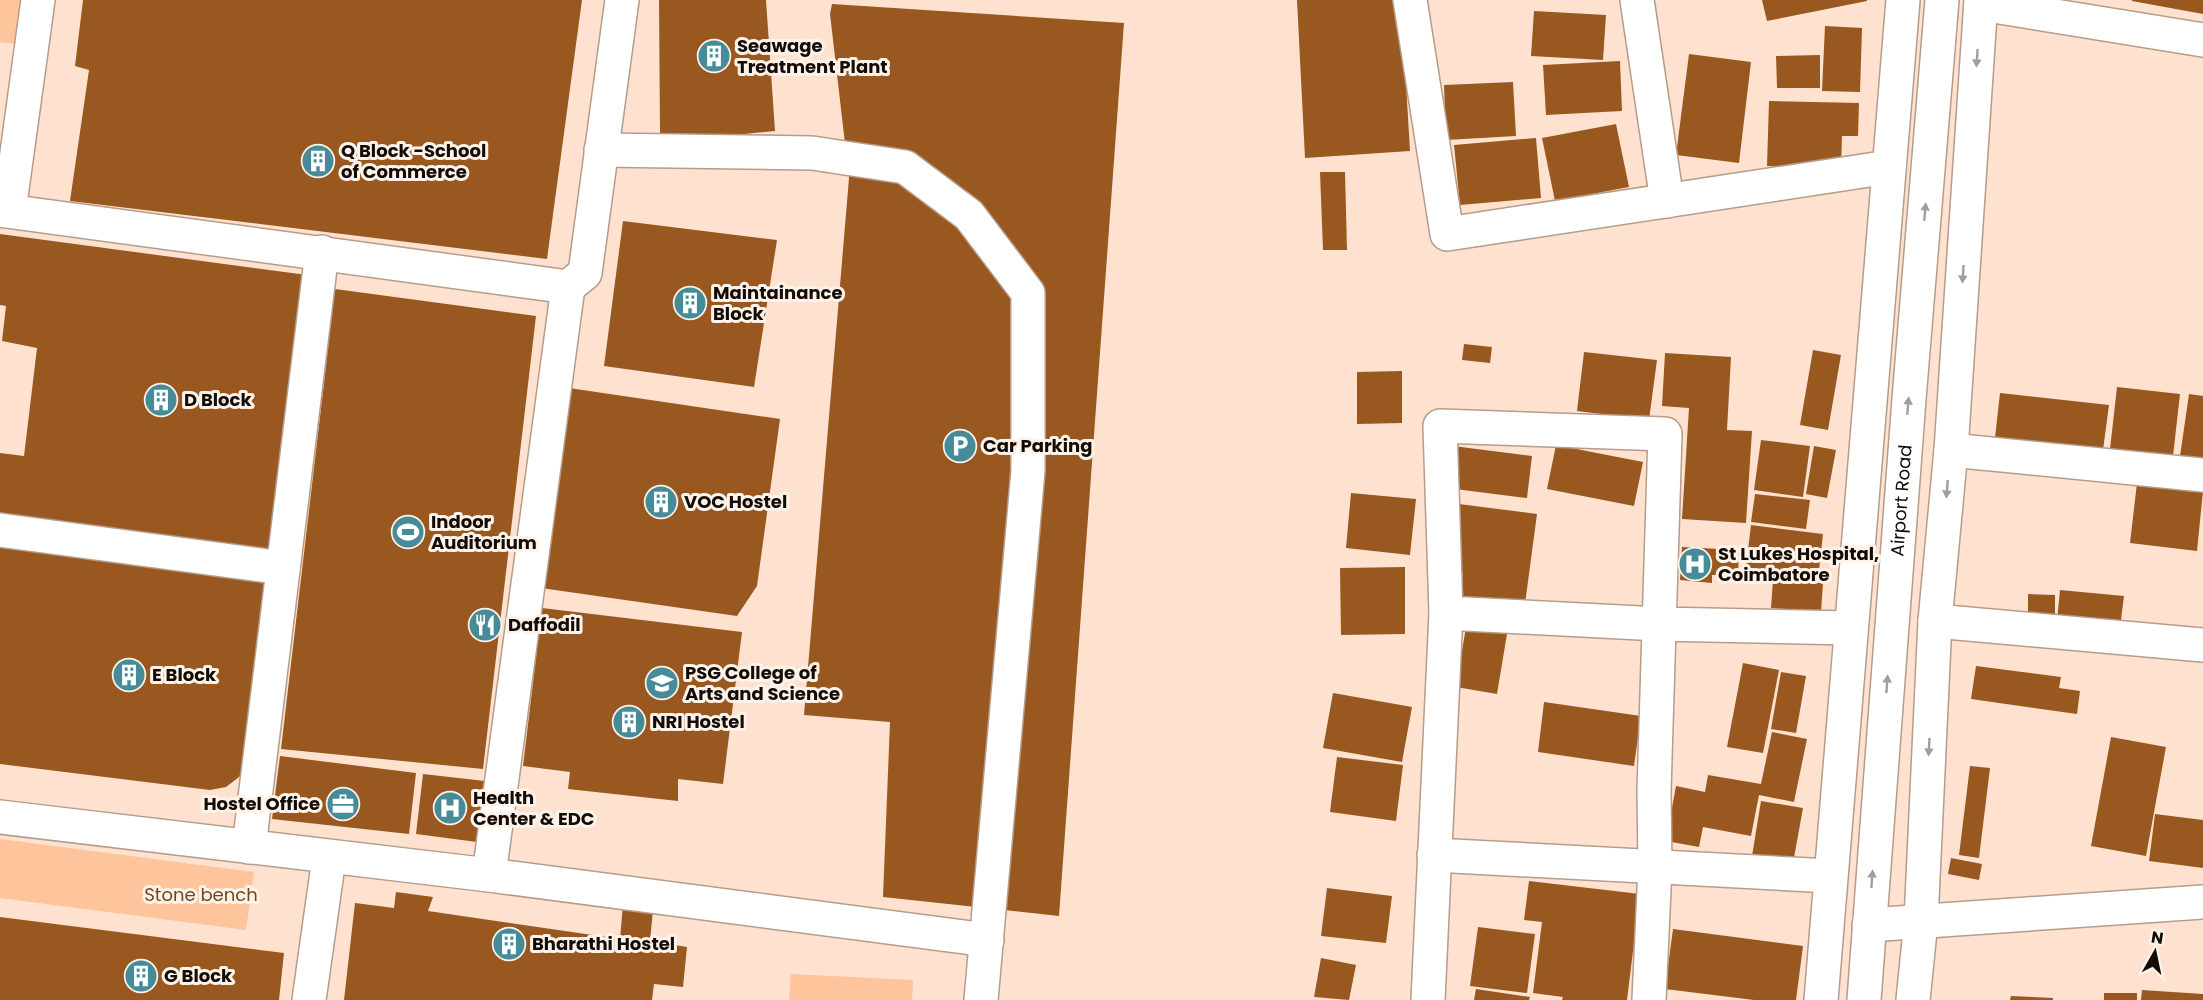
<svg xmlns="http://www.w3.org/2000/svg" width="2203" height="1000" font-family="Poppins,sans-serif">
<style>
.green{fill:#fec49b}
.building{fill:#9a5821}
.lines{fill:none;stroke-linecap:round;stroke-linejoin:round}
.minor-casing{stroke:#b69c8a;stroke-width:36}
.minor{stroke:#fff;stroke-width:33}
.oneway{fill:#a19d9b}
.labels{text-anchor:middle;stroke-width:6;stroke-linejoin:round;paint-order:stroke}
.poi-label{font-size:18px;font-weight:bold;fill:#130b05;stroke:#fef3eb;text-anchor:start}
.street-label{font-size:18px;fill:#130b05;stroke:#fef3eb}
.park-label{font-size:18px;fill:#75451f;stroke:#fef3eb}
</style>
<rect width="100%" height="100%" fill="#fee2cf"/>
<g class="green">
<polygon points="0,0 27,0 18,44 0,42"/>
<polygon points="0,839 254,872 246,930 0,898"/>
<polygon points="791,974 913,980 912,1000 789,1000"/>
</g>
<g class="building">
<polygon points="83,0 582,0 547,259 70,201 89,70 75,66"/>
<polygon points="659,0 766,0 775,131 695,139 660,134"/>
<polygon points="1297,0 1401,0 1410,151 1305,158"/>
<polygon points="1762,0 1867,0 1867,1 1767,21"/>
<polygon points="2132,0 2203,0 2203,14 2132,1"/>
<polygon points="832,4 1124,23 1059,916 883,897 890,722 804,715 849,178 830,14"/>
<polygon points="1534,11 1606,15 1603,60 1531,56"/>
<polygon points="1825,26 1862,28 1860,92 1822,91"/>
<polygon points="1689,54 1751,62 1739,163 1676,155"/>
<polygon points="1820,55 1820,88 1777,88 1776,56"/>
<polygon points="1620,61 1622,111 1546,115 1543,65"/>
<polygon points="1513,82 1516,136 1446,140 1444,85"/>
<polygon points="1769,101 1859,103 1858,136 1842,136 1841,168 1767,166"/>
<polygon points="1616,124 1629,187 1555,201 1542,138"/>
<polygon points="1536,138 1541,198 1460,205 1454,145"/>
<polygon points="1320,172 1345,172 1347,250 1323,250"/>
<polygon points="623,221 777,240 754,387 604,366"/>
<polygon points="0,234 307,275 274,552 0,514 0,453 24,456 37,348 2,341 6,306 0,305"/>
<polygon points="335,289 536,316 483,769 281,749"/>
<polygon points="1464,344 1492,347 1490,363 1462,360"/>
<polygon points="1813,350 1841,355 1828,430 1800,425"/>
<polygon points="1584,352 1657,360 1649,420 1577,411"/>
<polygon points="1665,353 1731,357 1727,430 1752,431 1746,523 1682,519 1689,408 1662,406"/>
<polygon points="1402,371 1402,423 1357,424 1357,372"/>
<polygon points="2117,387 2180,394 2173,456 2110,449"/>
<polygon points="569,388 780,419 757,586 737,616 541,588"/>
<polygon points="2000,393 2109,405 2103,450 1995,438"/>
<polygon points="2189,394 2203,396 2203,459 2180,456"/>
<polygon points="1761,440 1810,446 1803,497 1754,490"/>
<polygon points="1556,445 1643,462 1634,506 1547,489"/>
<polygon points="1453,446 1532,456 1527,498 1447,488"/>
<polygon points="1814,446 1836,450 1827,498 1806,494"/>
<polygon points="2137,483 2203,491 2197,551 2130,543"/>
<polygon points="1351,493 1416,499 1410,555 1346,548"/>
<polygon points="1755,494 1810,500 1806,529 1751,522"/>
<polygon points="1459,504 1537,514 1525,604 1460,596 1463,573 1450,571"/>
<polygon points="1751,525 1823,534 1819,570 1789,567 1787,581 1823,583 1821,612 1771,608 1773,580 1783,580 1745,575"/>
<polygon points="0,543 233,571 271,586 243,774 226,787 210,790 0,764"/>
<polygon points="1682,547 1739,550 1738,576 1712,575 1712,583 1680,580"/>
<polygon points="1405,567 1405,634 1341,635 1340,568"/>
<polygon points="2060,590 2124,596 2120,628 2057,621"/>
<polygon points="2028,594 2055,595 2055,617 2028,616"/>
<polygon points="542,608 742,632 723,784 678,779 678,801 568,789 570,772 523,766"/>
<polygon points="1466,627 1507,634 1497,694 1456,687"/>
<polygon points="1743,663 1779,670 1763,753 1727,747"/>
<polygon points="1976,666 2061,677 2059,688 2080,691 2077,714 1971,699"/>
<polygon points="1781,672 1806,676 1796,733 1771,729"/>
<polygon points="1333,693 1412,707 1402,762 1323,748"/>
<polygon points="1544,702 1641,716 1634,766 1538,752"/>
<polygon points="1772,732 1807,739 1794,802 1759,795 1751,836 1703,827 1699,847 1666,841 1676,786 1705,792 1708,775 1761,784"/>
<polygon points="2111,737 2166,747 2146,856 2091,846"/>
<polygon points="280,756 416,773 409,834 272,819"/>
<polygon points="1337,757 1403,765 1396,821 1330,812"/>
<polygon points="1970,766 1990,768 1979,858 1959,855"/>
<polygon points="423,774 485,781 477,842 416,834"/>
<polygon points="1761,801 1803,808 1793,863 1752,856"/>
<polygon points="2155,814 2203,820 2203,868 2149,861"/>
<polygon points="1951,858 1982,864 1979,880 1948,874"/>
<polygon points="1529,881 1640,894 1627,1000 1562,1000 1563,997 1533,993 1542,922 1524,920"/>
<polygon points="1327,888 1392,896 1386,943 1321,936"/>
<polygon points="396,892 433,897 428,911 620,939 623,904 653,910 650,941 687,947 683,987 654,984 652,1000 344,1000 355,903 394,908"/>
<polygon points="0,917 284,953 279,1000 0,1000"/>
<polygon points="1478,927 1535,934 1527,993 1470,986"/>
<polygon points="1673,929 1803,946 1796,1000 1754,1000 1665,989"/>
<polygon points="1321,958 1356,965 1349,1000 1314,997"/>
<polygon points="1476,989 1530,997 1529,1000 1474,1000"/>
<polygon points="2142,990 2203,994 2203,1000 2141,1000"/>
<rect x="2104" y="993" width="33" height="7"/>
<polygon points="2011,996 2053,998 2053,1000 2010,1000"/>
</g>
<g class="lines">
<g class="minor-casing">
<g id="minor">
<polyline points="1410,0 1447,234 1889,167"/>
<polyline points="1637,0 1667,201"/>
<polyline points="1981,4 2203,40"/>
<polyline points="601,150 812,153 905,167 969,215 1028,293 1028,471 981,1000"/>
<polyline points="0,210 568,287 585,273 622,0"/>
<polyline points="9,211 38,0"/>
<polyline points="1951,450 2203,475"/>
<polyline points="0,530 283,568"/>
<polyline points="1935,621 2203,645"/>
<polyline points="0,817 489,875 987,940"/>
<polyline points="249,847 322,252"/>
<polyline points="1434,855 1830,876"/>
<polyline points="489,875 568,287"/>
<polyline points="1869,925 2203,902"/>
<polyline points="309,1000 329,858"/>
<polyline points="1428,1000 1446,613"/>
<polyline points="1649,1000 1655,867 1654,791 1665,434 1440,426 1446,613 1659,624 1851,628"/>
<polyline points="1821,1000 1903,0"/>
<path id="s1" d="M1864 1000 1909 399 1942 0"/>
<polyline points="1913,1000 1921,921 1935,621 1951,450 1981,0"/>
</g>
</g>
<use href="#minor" class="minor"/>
</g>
<defs><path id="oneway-solid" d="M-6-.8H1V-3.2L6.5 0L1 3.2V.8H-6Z" transform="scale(1.5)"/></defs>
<g class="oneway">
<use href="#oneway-solid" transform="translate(1977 58) rotate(94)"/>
<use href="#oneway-solid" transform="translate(1925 212) rotate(-85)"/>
<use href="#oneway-solid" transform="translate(1963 274) rotate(94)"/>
<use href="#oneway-solid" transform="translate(1908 406) rotate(-85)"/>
<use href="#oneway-solid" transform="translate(1947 489) rotate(95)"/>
<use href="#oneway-solid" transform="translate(1887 684) rotate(-86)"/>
<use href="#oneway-solid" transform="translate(1929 747) rotate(93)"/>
<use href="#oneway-solid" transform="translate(1872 879) rotate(-86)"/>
</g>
<defs>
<g id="building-disc" transform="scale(1.725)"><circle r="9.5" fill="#478b99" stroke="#fef3eb"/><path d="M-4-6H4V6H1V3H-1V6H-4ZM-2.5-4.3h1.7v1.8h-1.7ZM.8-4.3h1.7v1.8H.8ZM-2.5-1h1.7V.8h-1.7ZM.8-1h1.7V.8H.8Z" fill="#fff"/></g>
<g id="parking-disc" transform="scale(1.725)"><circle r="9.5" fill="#478b99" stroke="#fef3eb"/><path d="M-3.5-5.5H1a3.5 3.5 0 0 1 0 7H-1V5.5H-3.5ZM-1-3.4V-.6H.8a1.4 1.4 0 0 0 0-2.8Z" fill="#fff"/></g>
<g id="stadium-disc" transform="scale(1.725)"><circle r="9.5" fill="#478b99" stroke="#fef3eb"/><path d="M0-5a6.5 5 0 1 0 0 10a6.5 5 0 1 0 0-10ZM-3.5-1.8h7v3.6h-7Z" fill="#fff"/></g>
<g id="hospital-disc" transform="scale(1.725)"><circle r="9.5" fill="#478b99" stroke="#fef3eb"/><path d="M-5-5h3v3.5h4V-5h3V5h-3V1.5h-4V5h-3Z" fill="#fff"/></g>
<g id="restaurant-disc" transform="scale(1.725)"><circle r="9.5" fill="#478b99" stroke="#fef3eb"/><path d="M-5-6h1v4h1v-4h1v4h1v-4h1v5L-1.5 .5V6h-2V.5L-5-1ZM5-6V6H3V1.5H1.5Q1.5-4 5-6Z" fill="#fff"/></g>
<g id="university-disc" transform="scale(1.725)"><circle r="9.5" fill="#478b99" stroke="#fef3eb"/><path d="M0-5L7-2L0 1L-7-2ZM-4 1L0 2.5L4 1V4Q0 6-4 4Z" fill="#fff"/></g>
<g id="office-disc" transform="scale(1.725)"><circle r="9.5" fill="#478b99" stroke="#fef3eb"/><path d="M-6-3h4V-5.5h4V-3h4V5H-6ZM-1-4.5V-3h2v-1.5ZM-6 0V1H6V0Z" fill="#fff"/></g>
</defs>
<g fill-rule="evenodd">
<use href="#building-disc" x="714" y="56"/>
<use href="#building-disc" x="318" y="161"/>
<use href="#building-disc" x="690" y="303"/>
<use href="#building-disc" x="161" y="400"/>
<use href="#parking-disc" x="960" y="446"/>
<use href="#building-disc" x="661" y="502"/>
<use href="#stadium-disc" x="408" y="532"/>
<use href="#hospital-disc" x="1695" y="564"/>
<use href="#restaurant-disc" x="485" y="625"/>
<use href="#building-disc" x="129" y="675"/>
<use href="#university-disc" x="662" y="683"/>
<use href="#building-disc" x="629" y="722"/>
<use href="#office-disc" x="343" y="804"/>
<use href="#hospital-disc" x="450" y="808"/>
<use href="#building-disc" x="509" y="944"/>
<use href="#building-disc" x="141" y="976"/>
</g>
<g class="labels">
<g class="poi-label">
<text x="737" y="52">Seawage<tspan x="737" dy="21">Treatment Plant</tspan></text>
<text x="341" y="157">Q Block -School<tspan x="341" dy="21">of Commerce</tspan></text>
<text x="713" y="299">Maintainance<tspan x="713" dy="21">Block</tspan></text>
<text x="184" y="406">D Block</text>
<text x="983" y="452">Car Parking</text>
<text x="684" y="508">VOC Hostel</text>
<text x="431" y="528">Indoor<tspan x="431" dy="21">Auditorium</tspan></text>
<text x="1718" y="560">St Lukes Hospital,<tspan x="1718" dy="21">Coimbatore</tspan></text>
<text x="508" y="631">Daffodil</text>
<text x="685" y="679">PSG College of<tspan x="685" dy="21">Arts and Science</tspan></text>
<text x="152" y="681">E Block</text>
<text x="652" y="728">NRI Hostel</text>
<text x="473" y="804">Health<tspan x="473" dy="21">Center &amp; EDC</tspan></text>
<text x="320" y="810" text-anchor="end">Hostel Office</text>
<text x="532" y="950">Bharathi Hostel</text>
<text x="164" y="982">G Block</text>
</g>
<g class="street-label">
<text dy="6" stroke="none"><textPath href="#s1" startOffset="501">Airport Road</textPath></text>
</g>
<g class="park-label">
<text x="201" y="901">Stone bench</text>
</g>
</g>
<g transform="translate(2155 952) rotate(9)" stroke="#fef3eb" stroke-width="4.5" paint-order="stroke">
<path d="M0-4.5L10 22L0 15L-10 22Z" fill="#130b05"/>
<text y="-9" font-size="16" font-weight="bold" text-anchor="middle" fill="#130b05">N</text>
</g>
</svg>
